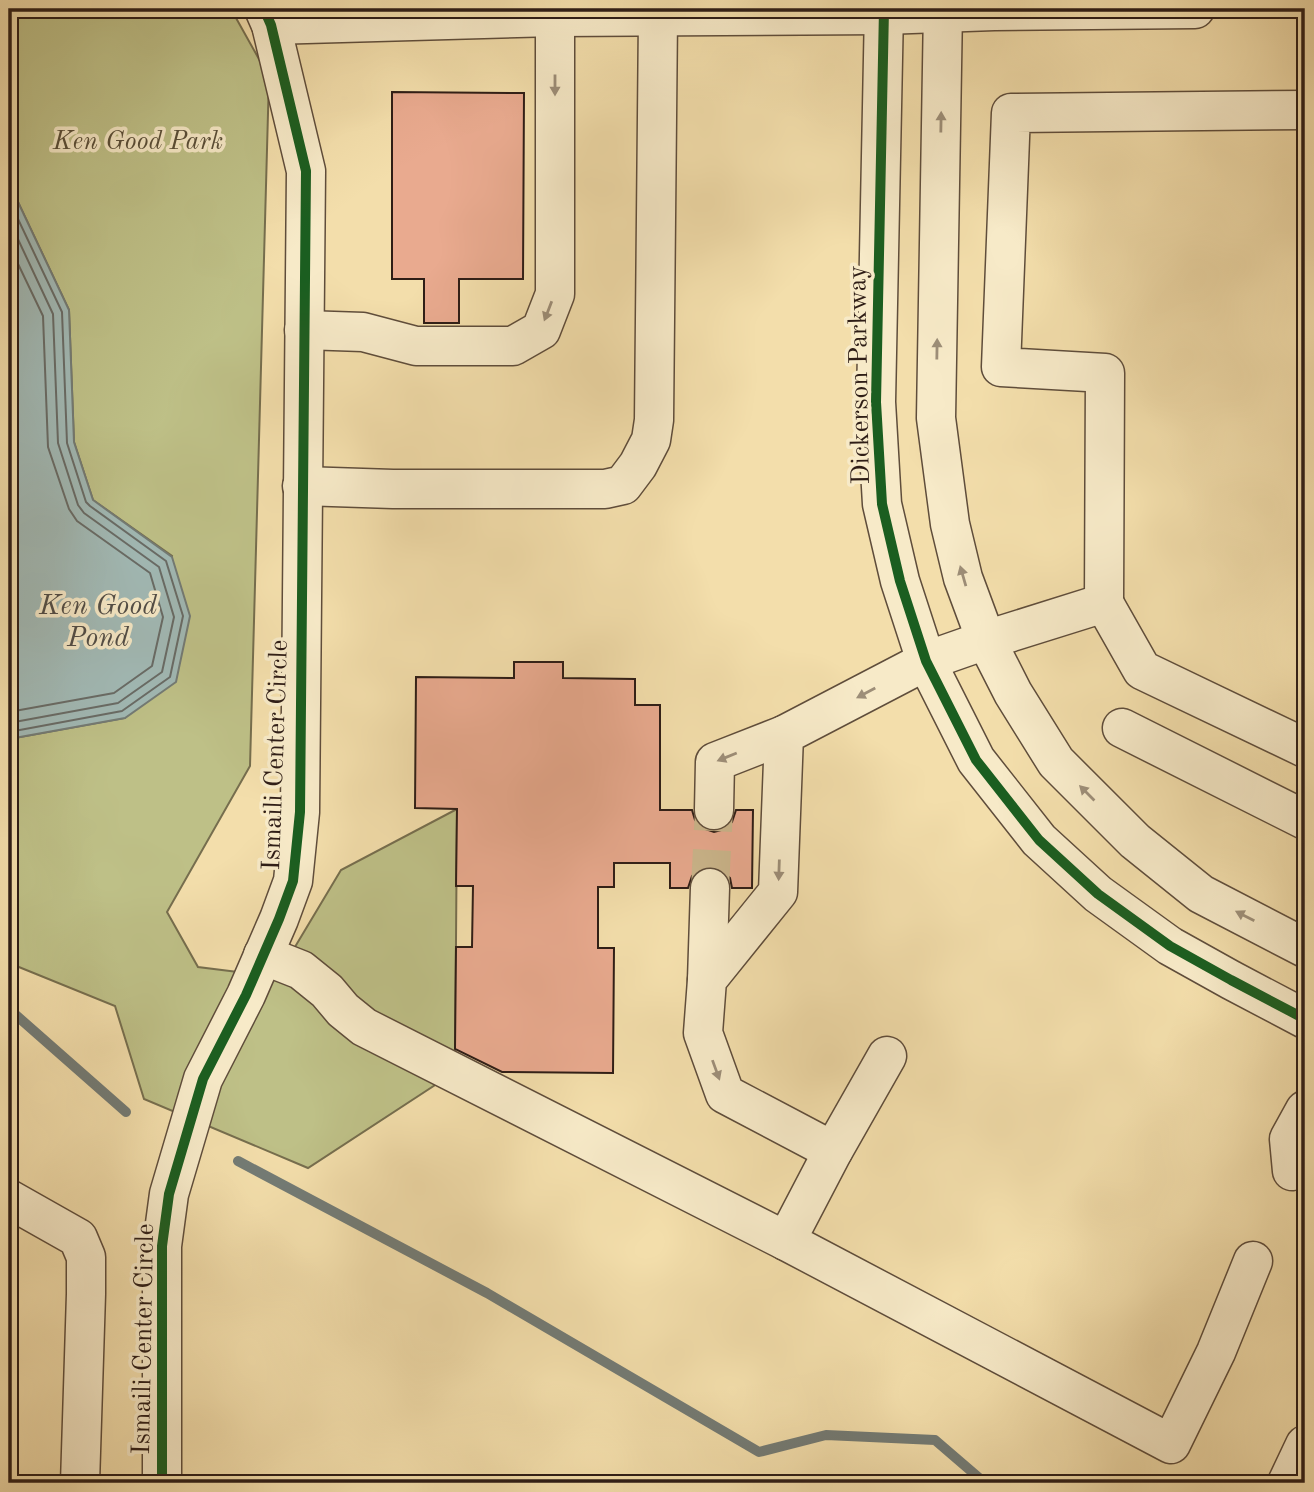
<svg xmlns="http://www.w3.org/2000/svg" width="1314" height="1492" font-family="'Old Standard TT',serif">
<style>
.green{fill:#bec087;stroke:#766e4e;stroke-width:2}
.water{fill:#a1b9b5;stroke:#737b75;stroke-width:2}
.lines{fill:none;stroke-linecap:round;stroke-linejoin:round}
.shore{stroke:#686b66;stroke-width:2}
.stream{stroke:#737b75;stroke-width:10}
.building{fill:#e9aa8f;stroke:#2e1d16;stroke-width:2}
.minor-tunnel{stroke:#ccb78d;stroke-width:38;stroke-dasharray:38 19;stroke-linecap:butt}
.minor-casing{stroke:#5f4d3b;stroke-width:41}
.minor{stroke:#f7eac8;stroke-width:38}
.cycleway-casing{stroke:#f7eac8;stroke-width:15}
.cycleway{stroke:#1b5e20;stroke-width:10}
.oneway{fill:#9d8e78}
.labels{text-anchor:middle;stroke-width:7;stroke-linejoin:round;paint-order:stroke}
.park-label{font-size:26px;font-style:italic;fill:#594e38;stroke:#f7eac8}
.street-label{font-size:26px;fill:#2e1d16;stroke:#f7eac8}
.water-label{font-size:28px;font-style:italic;fill:#504c46;stroke:#f7eac8}
</style>
<rect width="100%" height="100%" fill="#f3deab"/>
<filter id="stains"><feTurbulence type="fractalNoise" baseFrequency=".00286" numOctaves="4"/><feColorMatrix values="0 0 0 0 .2 0 0 0 0 .09 0 0 0 0 .02 0 0 0 .5 -.17"/></filter>
<radialGradient id="worn" r=".72"><stop offset=".6" stop-color="#630" stop-opacity="0"/><stop offset="1" stop-color="#630" stop-opacity=".3"/></radialGradient>
<polygon class="green" points="9,9 231,9 269,77 250,766 167,912 198,967 277,977 341,870 457,809 455,1072 308,1168 144,1099 115,1006 9,963 9,739 125,718 172,556 93,500 74,442 69,310 9,183"/>
<polygon class="water" points="9,183 69,310 74,442 93,500 172,557 190,616 176,682 125,718 9,739"/>
<g class="lines">
<g class="shore">
<polyline points="9,200 62,312 67,443 86,502 90,506 166,561 183,616 170,677 122,711 9,732"/>
<polyline points="9,220 53,314 58,443 78,505 84,513 159,567 174,617 162,672 118,703 9,723"/>
<polyline points="9,245 43,316 48,447 69,509 77,521 150,573 163,617 152,666 114,693 9,712"/>
</g>
<g class="stream">
<polyline points="9,1009 126,1112"/>
<polyline points="238,1161 487,1293 759,1452 826,1435 935,1440 985,1483"/>
</g>
</g>
<g class="building">
<polygon points="392,92 524,93 523,279 459,279 459,323 424,323 424,279 392,279"/>
<polygon points="514,662 563,662 563,678 635,679 635,705 660,705 660,810 692,810 695,820 702,828 714,832 725,829 732,822 736,810 753,810 752,888 732,888 730,878 722,870 710,866 699,869 692,876 688,888 670,888 670,863 614,863 614,887 598,887 598,948 614,948 613,1073 502,1072 455,1049 456,947 472,947 473,886 456,886 457,809 415,808 416,677 514,678"/>
</g>
<g class="lines">
<polyline class="minor-tunnel" points="710,888 714,810"/>
<g class="minor-casing">
<g id="minor">
<polyline points="884,9 876,402 882,504 900,581 926,661 976,760 1039,840 1098,894 1170,946 1231,980 1305,1019"/>
<polyline points="943,9 936,418 950,524 963,578 986,640 1013,693 1056,762 1135,841 1201,894 1305,948"/>
<polyline points="271,25 555,17 884,15 994,11 1195,9"/>
<polyline points="304,330 363,332 416,346 513,346 541,330 555,294 555,9"/>
<polyline points="302,486 393,489 605,489 623,485 638,465 651,440 654,420 658,16"/>
<polyline points="1104,603 1142,670 1305,748"/>
<polyline points="1122,728 1305,820"/>
<polyline points="714,810 715,762 784,735"/>
<polyline points="263,955 301,970 327,991 343,1010 364,1027 786,1241"/>
<polyline points="707,980 710,888"/>
<polyline points="887,1056 833,1151 786,1241 1171,1444 1216,1352 1253,1261"/>
<polyline points="1305,1110 1289,1139 1292,1171 1305,1167"/>
<polyline points="833,1151 725,1094 703,1033 707,980 778,892 784,735 926,661 986,640 1104,603 1105,373 1001,367 1011,113 1305,110"/>
<polyline points="9,1199 78,1238 86,1257 86,1294 80,1483"/>
<polyline points="162,1483 162,1246 169,1194 203,1079 246,995 279,919 293,881 300,812 306,171 271,25 264,9"/>
<polyline points="1287,1483 1305,1445"/>
</g>
</g>
<use href="#minor" class="minor"/>
<g class="cycleway-casing">
<g id="cycleway">
<polyline points="884,9 876,402 882,504 900,581 926,661 976,760 1039,840 1098,894 1170,946 1231,980 1305,1019"/>
<polyline points="162,1483 162,1246 169,1194 203,1079 246,995 279,919 293,881 300,812 306,171 271,25 264,9"/>
</g>
</g>
<use href="#cycleway" class="cycleway"/>
</g>
<defs><path id="oneway-solid" d="M-6-.8H1V-3.2L6.5 0L1 3.2V.8H-6Z" transform="scale(1.75)"/></defs>
<g class="oneway">
<use href="#oneway-solid" transform="translate(555 85) rotate(90)"/>
<use href="#oneway-solid" transform="translate(941 122) rotate(-89)"/>
<use href="#oneway-solid" transform="translate(548 311) rotate(111)"/>
<use href="#oneway-solid" transform="translate(937 349) rotate(-89)"/>
<use href="#oneway-solid" transform="translate(963 576) rotate(-106)"/>
<use href="#oneway-solid" transform="translate(866 693) rotate(152)"/>
<use href="#oneway-solid" transform="translate(727 757) rotate(158)"/>
<use href="#oneway-solid" transform="translate(1087 793) rotate(-135)"/>
<use href="#oneway-solid" transform="translate(779 870) rotate(92)"/>
<use href="#oneway-solid" transform="translate(1245 916) rotate(-153)"/>
<use href="#oneway-solid" transform="translate(716 1070) rotate(70)"/>
</g>
<g class="labels">
<g class="park-label">
<text x="138" y="149">Ken Good Park</text>
</g>
<g class="street-label">
<text transform="translate(858 375) rotate(-91)" y="9">Dickerson Parkway</text>
<text transform="translate(274 755) rotate(-88)" y="9">Ismaili Center Circle</text>
<text transform="translate(142 1339) rotate(-89)" y="9">Ismaili Center Circle</text>
</g>
<g class="water-label">
<text x="98" y="614">Ken Good<tspan x="98" dy="32">Pond</tspan></text>
</g>
</g>
<rect width="1314" height="1492" fill="none" stroke="#f3deab" stroke-width="35"/>
<rect x="10" y="10" width="1293" height="1471" fill="none" stroke="#2e1d16" stroke-width="3.5"/>
<rect x="18" y="18" width="1279" height="1457" fill="none" stroke="#2e1d16" stroke-width="2"/>
<rect width="100%" height="100%" filter="url(#stains)"/>
<rect width="100%" height="100%" fill="url(#worn)"/>
</svg>
